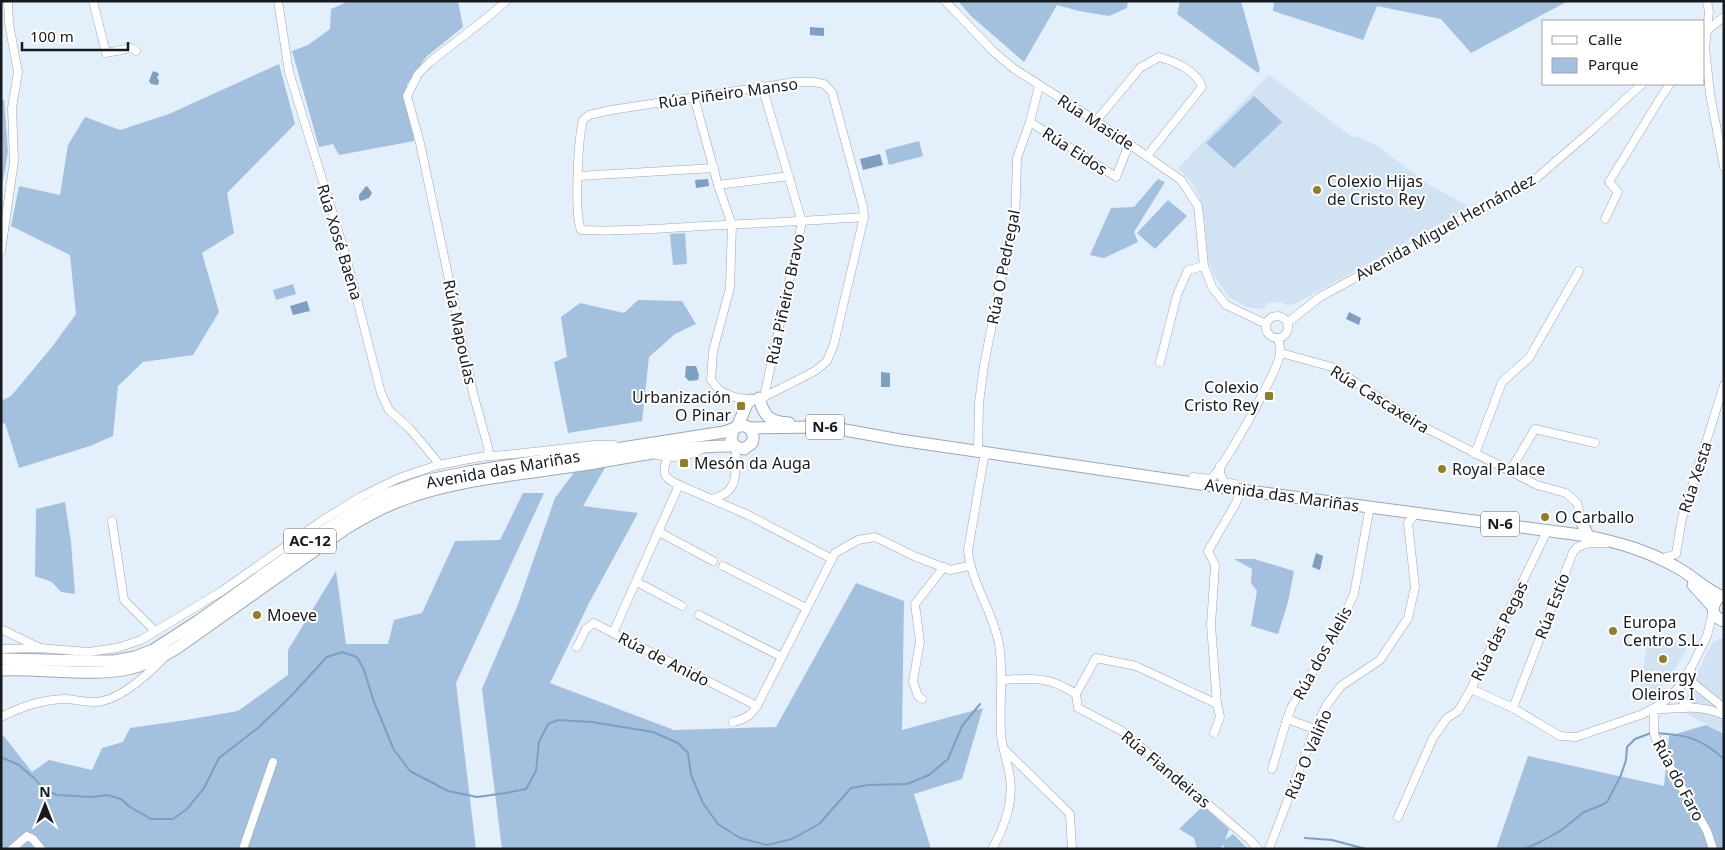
<svg xmlns="http://www.w3.org/2000/svg" width="1725" height="850" font-family="'Noto Sans',sans-serif">
<style>
.built{fill:#d1e2f3}
.green{fill:#a3c0df}
.water{fill:#7f9fc0}
.lines{fill:none;stroke-linecap:round;stroke-linejoin:round}
.stream{stroke:#7f9fc0;stroke-width:2}
.minor-casing{stroke:#9da8b2;stroke-width:9}
.highway-casing{stroke:#9da8b2;stroke-width:13}
.minor{stroke:#fff;stroke-width:8}
.highway{stroke:#fff;stroke-width:11}
.poi-dot{fill:#8f7f26;stroke:#fff;stroke-width:2}
.labels{text-anchor:middle;stroke-width:4;stroke-linejoin:round;paint-order:stroke}
.shield{fill:#fff;stroke:#5d5f62;stroke-width:1}
.shield-label{font-size:15px;font-weight:bold;fill:#171b1f}
.street-label{font-size:16px;fill:#171b1f;stroke:#fff}
.poi-label{font-size:16px;fill:#171b1f;stroke:#fff;text-anchor:start}
</style>
<rect width="100%" height="100%" fill="#e3effa"/>
<g class="built">
<polygon points="1269,75 1354,138 1356,136 1376,145 1429,185 1470,207 1293,305 1285,305 1281,302 1268,303 1264,308 1259,309 1247,307 1229,297 1214,276 1208,260 1204,218 1199,196 1191,182 1178,168"/>
<polygon points="1724,637 1724,734 1682,711 1698,671 1711,645 1714,642"/>
<polygon points="1648,638 1689,645 1673,672 1657,691 1640,688"/>
</g>
<g class="green">
<polygon points="349,1 458,1 463,27 426,57 407,84 414,141 339,155 333,144 319,147 292,51 308,45 330,29 331,9"/>
<polygon points="958,1 1128,1 1127,8 1109,16 1079,11 1057,5 1024,62 971,16"/>
<polygon points="1180,1 1241,1 1260,70 1258,73 1177,14"/>
<polygon points="1274,1 1568,1 1471,53 1441,19 1377,6 1363,40 1273,11"/>
<polygon points="279,64 295,124 227,193 234,233 202,253 219,312 193,355 143,362 118,386 113,436 90,446 19,468 5,423 1,424 1,401 11,396 52,347 76,314 70,255 11,226 19,186 60,195 68,145 85,117 120,130 169,114"/>
<polygon points="1254,96 1282,122 1234,168 1206,143"/>
<polygon points="1,100 4,100 8,152 1,192"/>
<polygon points="919,141 923,156 889,165 885,150"/>
<polygon points="1158,179 1165,182 1134,232 1138,242 1104,258 1090,255 1111,208 1134,207"/>
<polygon points="1168,200 1187,216 1155,249 1137,233"/>
<polygon points="685,233 687,264 673,265 670,234"/>
<polygon points="293,284 296,294 276,300 273,290"/>
<polygon points="638,300 682,301 696,324 675,334 649,357 642,421 568,433 554,362 567,357 561,317 580,303 624,313"/>
<polygon points="606,466 583,506 638,513 589,603 550,683 674,730 776,727 856,583 904,601 902,730 983,708 962,779 914,794 931,849 502,849 482,689 517,607 555,498 576,470"/>
<polygon points="523,493 544,493 456,683 476,849 1,849 1,736 3,735 32,772 49,760 92,770 102,748 123,742 130,728 186,720 238,711 288,675 288,650 336,571 346,644 388,644 394,620 422,613 455,541 500,540"/>
<polygon points="65,502 71,542 75,594 61,592 52,582 35,576 36,509"/>
<polygon points="1234,559 1254,559 1294,571 1288,602 1278,634 1251,626 1257,591 1251,583 1252,569"/>
<polygon points="1706,725 1724,734 1724,849 1496,849 1528,756 1664,786 1669,736"/>
<polygon points="1203,806 1229,829 1225,840 1233,834 1248,849 1226,849 1223,845 1220,849 1197,849 1194,838 1179,829"/>
</g>
<g class="water">
<polygon points="810,27 824,28 824,36 810,35"/>
<polygon points="153,71 158,73 159,75 157,77 159,81 158,85 151,84 149,81"/>
<polygon points="880,154 883,165 863,170 860,159"/>
<polygon points="708,179 709,186 696,188 695,180"/>
<polygon points="366,186 368,187 372,193 369,198 361,201 359,199 359,195"/>
<polygon points="307,301 310,311 293,315 290,306"/>
<polygon points="1349,312 1361,318 1359,325 1346,319"/>
<polygon points="686,366 696,366 699,375 698,380 689,381 685,377"/>
<polygon points="881,372 890,373 890,387 881,387"/>
<polygon points="1316,553 1323,556 1320,570 1312,567"/>
</g>
<g class="lines">
<g class="stream">
<path d="M1656 733C1688 735 1700 738 1724 759"/>
<polyline points="3,758 19,765 36,780 43,789 57,795 91,797 107,795 121,799 130,807 151,819 173,819 187,809 204,788 219,758 258,728 289,698 327,657 342,652 357,657 364,670 374,702 394,750 410,771 448,791 477,797 506,793 526,789 536,771 539,742 548,724 558,720 592,722 653,732 678,743 688,753 691,775 703,803 718,824 740,838 767,845 792,839 819,824 851,788 868,785 907,784 929,775 948,759 962,726 980,704"/>
<polyline points="1305,838 1332,840 1366,849"/>
<polyline points="1525,849 1542,841 1560,831 1584,812 1602,805 1607,802 1621,775 1626,760 1627,747 1635,739 1651,733"/>
</g>
<g class="minor-casing">
<g id="minor">
<polyline points="93,1 106,53 131,48 136,51"/>
<polyline points="278,1 289,72 345,253 381,393 389,410 410,429 436,460 438,465"/>
<polyline points="945,1 994,52 1013,68 1096,121 1181,180 1198,206 1204,266 1212,287 1226,305 1266,324"/>
<polyline points="1707,1 1709,12 1705,48 1710,94 1724,167"/>
<polyline points="1706,31 1724,17"/>
<polyline points="762,86 802,222 764,397"/>
<path d="M694 97 718 185 732 225 730 288 713 351 711 380 719 390 734 397 751 400 764 397 815 371 827 361 834 344 864 217 863 207 832 92 824 84 814 82H795L611 110 589 115 583 120C578 140 574 212 581 230 622 232 663 228 704 226 757 223 811 221 864 217"/>
<path d="M1096 121 1140 68 1159 57C1174 61 1197 71 1202 87L1147 156"/>
<polyline points="1030,122 1116,177 1129,144"/>
<polyline points="579,176 714,168"/>
<polyline points="718,185 789,176"/>
<polyline points="1605,219 1618,192 1609,182 1661,97 1670,84"/>
<polyline points="1,251 14,161 12,108 18,72 9,24 8,1"/>
<circle cx="1277" cy="327" r="11"/>
<polyline points="1288,322 1320,297 1533,181 1591,131 1642,84"/>
<polyline points="1281,353 1332,367 1424,427 1537,485 1566,493 1577,503 1583,525"/>
<polyline points="1160,362 1177,295 1188,270 1204,266"/>
<polyline points="978,451 979,403 984,365 1004,264 1015,224 1017,158 1030,122 1039,86"/>
<path d="M985 452 968 550C971 583 993 611 999 644 1004 674 999 704 1001 735 1002 748 1007 760 1009 772 1015 798 1005 827 992 849"/>
<path d="M653 454C669 459 686 458 702 449"/>
<polyline points="1475,454 1502,382 1529,358 1579,271"/>
<polyline points="489,456 488,447 473,393 420,143 407,96 418,74 430,62 489,16 506,1"/>
<path d="M667 459C661 474 665 479 679 485"/>
<polyline points="1220,466 1220,473 1224,482 1235,484"/>
<polyline points="1510,471 1535,429 1595,443"/>
<path d="M1193 477 1211 479C1224 466 1279 370 1280 353 1281 349 1279 343 1278 338"/>
<polygon points="679,485 748,515 832,559 757,706 613,633"/>
<path d="M712 499C741 492 735 471 736 447"/>
<polyline points="112,521 124,600 155,631"/>
<polyline points="1547,531 1471,689 1513,708 1560,736 1576,737 1643,714 1661,704 1668,698 1678,688 1691,668 1707,636 1713,612"/>
<polyline points="659,532 713,561"/>
<polyline points="832,559 835,553 858,540 875,537 914,556 950,570 969,566"/>
<polyline points="1660,559 1676,554 1682,518 1724,385"/>
<polyline points="723,566 806,608"/>
<polyline points="637,582 682,606"/>
<polyline points="699,615 782,657"/>
<polyline points="1,629 38,647"/>
<polyline points="577,647 586,629 594,623 613,633"/>
<polyline points="1,649 39,648 88,652 117,648 141,640 222,591 323,520 360,497 399,478 438,465 480,457 515,454 594,445 614,445"/>
<polyline points="1691,668 1691,677 1693,683 1724,708"/>
<path d="M1002 680C1034 678 1048 676 1076 694"/>
<path d="M1681 686 1678 688C1680 697 1682 702 1690 707"/>
<polyline points="1076,694 1078,708 1122,731 1250,840 1258,849"/>
<polyline points="1076,694 1096,658 1136,666 1217,704"/>
<polyline points="922,699 918,696 913,681 920,642 915,604 944,567"/>
<path d="M1513 708 1573 552C1580 542 1594 543 1606 543"/>
<polyline points="1651,710 1654,716 1654,733 1659,748 1707,831 1713,849"/>
<path d="M1653 710C1676 708 1702 704 1724 715"/>
<path d="M1 717C23 706 43 699 68 699 77 700 94 704 102 701 122 697 147 675 162 660"/>
<polyline points="1287,719 1315,729"/>
<path d="M733 722C745 719 750 716 757 706"/>
<polyline points="1214,733 1220,717 1217,704 1211,625 1215,565 1208,551 1236,503 1241,490"/>
<polyline points="1004,749 1070,814 1072,849"/>
<polyline points="1272,769 1287,719 1292,706 1335,636 1354,594 1370,506"/>
<polyline points="1398,817 1433,738 1447,718 1458,711 1471,689"/>
<polyline points="12,849 27,836 33,839 41,849"/>
<polyline points="243,849 273,762"/>
<polyline points="1269,849 1315,729 1326,706 1341,686 1380,660 1408,618 1415,587 1408,523 1416,513"/>
</g>
</g>
<g class="highway-casing">
<g id="highway">
<path d="M759 398C764 416 769 422 789 423"/>
<polyline points="737,427 747,404 751,400"/>
<path d="M749 428 815 427 834 428 900 440 1241 490 1588 536C1620 543 1649 551 1678 568 1694 577 1706 590 1723 597"/>
<polyline points="1583,525 1588,536"/>
<polyline points="1693,585 1713,607"/>
<path d="M1716 601C1710 610 1714 618 1724 621"/>
<path d="M1 659 89 661H114L135 657 153 650 198 621 327 529 358 509 385 495 424 481 468 472 724 432C730 431 735 427 740 426 751 424 755 435 752 443L744 449 736 447 731 440 733 430"/>
<path d="M1 670C41 668 89 677 128 669 146 665 161 658 177 648L345 529C363 518 382 507 402 500 460 478 534 473 595 463 641 455 688 445 735 446"/>
</g>
</g>
<use href="#minor" class="minor"/>
<use href="#highway" class="highway"/>
</g>
<g class="poi-dot">
<circle cx="1317" cy="190" r="5"/>
<rect x="1264" y="391" width="10" height="10" rx="2.5"/>
<rect x="736" y="401" width="10" height="10" rx="2.5"/>
<rect x="679" y="458" width="10" height="10" rx="2.5"/>
<circle cx="1442" cy="469" r="5"/>
<circle cx="1545" cy="517" r="5"/>
<circle cx="257" cy="615" r="5"/>
<circle cx="1613" cy="631" r="5"/>
<circle cx="1663" cy="659" r="5"/>
</g>
<g class="labels">
<g class="shield">
<rect x="806" y="414.5" width="38" height="25" rx="4"/>
<rect x="1481" y="511.5" width="38" height="25" rx="4"/>
<rect x="284" y="528.5" width="52" height="25" rx="4"/>
</g>
<g class="shield-label">
<text x="825" y="432">N-6</text>
<text x="1500" y="529">N-6</text>
<text x="310" y="546">AC-12</text>
</g>
<g class="street-label">
<text transform="translate(728 93) rotate(-8)" y="6">Rúa Piñeiro Manso</text>
<text transform="translate(1096 122) rotate(33)" y="6">Rúa Maside</text>
<text transform="translate(1075 151) rotate(33)" y="6">Rúa Eidos</text>
<text transform="translate(1445 227) rotate(-29)" y="6">Avenida Miguel Hernández</text>
<text transform="translate(340 242) rotate(73)" y="6">Rúa Xosé Baena</text>
<text transform="translate(1003 267) rotate(-79)" y="6">Rúa O Pedregal</text>
<text transform="translate(785 299) rotate(-78)" y="6">Rúa Piñeiro Bravo</text>
<text transform="translate(460 332) rotate(78)" y="6">Rúa Mapoulas</text>
<text transform="translate(1380 399) rotate(32)" y="6">Rúa Cascaxeira</text>
<text transform="translate(503 469) rotate(-10)" y="6">Avenida das Mariñas</text>
<text transform="translate(1695 477) rotate(-72)" y="6">Rúa Xesta</text>
<text transform="translate(1282 495) rotate(8)" y="6">Avenida das Mariñas</text>
<text transform="translate(1552 606) rotate(-69)" y="6">Rúa Estío</text>
<text transform="translate(1499 631) rotate(-64)" y="6">Rúa das Pegas</text>
<text transform="translate(1322 653) rotate(-61)" y="6">Rúa dos Alelis</text>
<text transform="translate(664 659) rotate(27)" y="6">Rúa de Anido</text>
<text transform="translate(1308 754) rotate(-67)" y="6">Rúa O Valiño</text>
<text transform="translate(1166 769) rotate(40)" y="6">Rúa Fiandeiras</text>
<text transform="translate(1679 780) rotate(62)" y="6">Rúa do Faro</text>
</g>
<g class="poi-label">
<text x="1327" y="187">Colexio Hijas<tspan x="1327" dy="18">de Cristo Rey</tspan></text>
<text x="1259" y="393" text-anchor="end">Colexio<tspan x="1259" dy="18">Cristo Rey</tspan></text>
<text x="731" y="403" text-anchor="end">Urbanización<tspan x="731" dy="18">O Pinar</tspan></text>
<text x="694" y="469">Mesón da Auga</text>
<text x="1452" y="475">Royal Palace</text>
<text x="1555" y="523">O Carballo</text>
<text x="267" y="621">Moeve</text>
<text x="1623" y="628">Europa<tspan x="1623" dy="18">Centro S.L.</tspan></text>
<text x="1663" y="682" text-anchor="middle">Plenergy<tspan x="1663" dy="18">Oleiros I</tspan></text>
</g>
</g>
<rect width="1725" height="850" fill="none" stroke="#171b1f" stroke-width="5"/>
<rect x="1542" y="20" width="162" height="65" fill="#ffffff" stroke="#a2a4a5"/>
<rect x="1552" y="36" width="25" height="8" fill="#ffffff" stroke="#a2a4a5"/>
<text x="1588" y="45" font-size="15" fill="#171b1f">Calle</text>
<rect x="1552" y="58" width="25" height="15" fill="#a3c0df" stroke="#a2a4a5"/>
<text x="1588" y="70" font-size="15" fill="#171b1f">Parque</text>
<g transform="translate(45 805)" stroke="#ffffff" stroke-width="4" paint-order="stroke">
<path d="M0-4L9 19L0 12L-9 19Z" fill="#171b1f"/>
<text y="-8" font-size="14" font-weight="bold" text-anchor="middle" fill="#171b1f">N</text>
</g>
<path d="M22 42v8h106v-8" fill="none" stroke="#171b1f" stroke-width="2.5"/>
<text x="30" y="42" font-size="15" fill="#171b1f" stroke="#ffffff" stroke-width="4" paint-order="stroke">100 m</text>
</svg>
